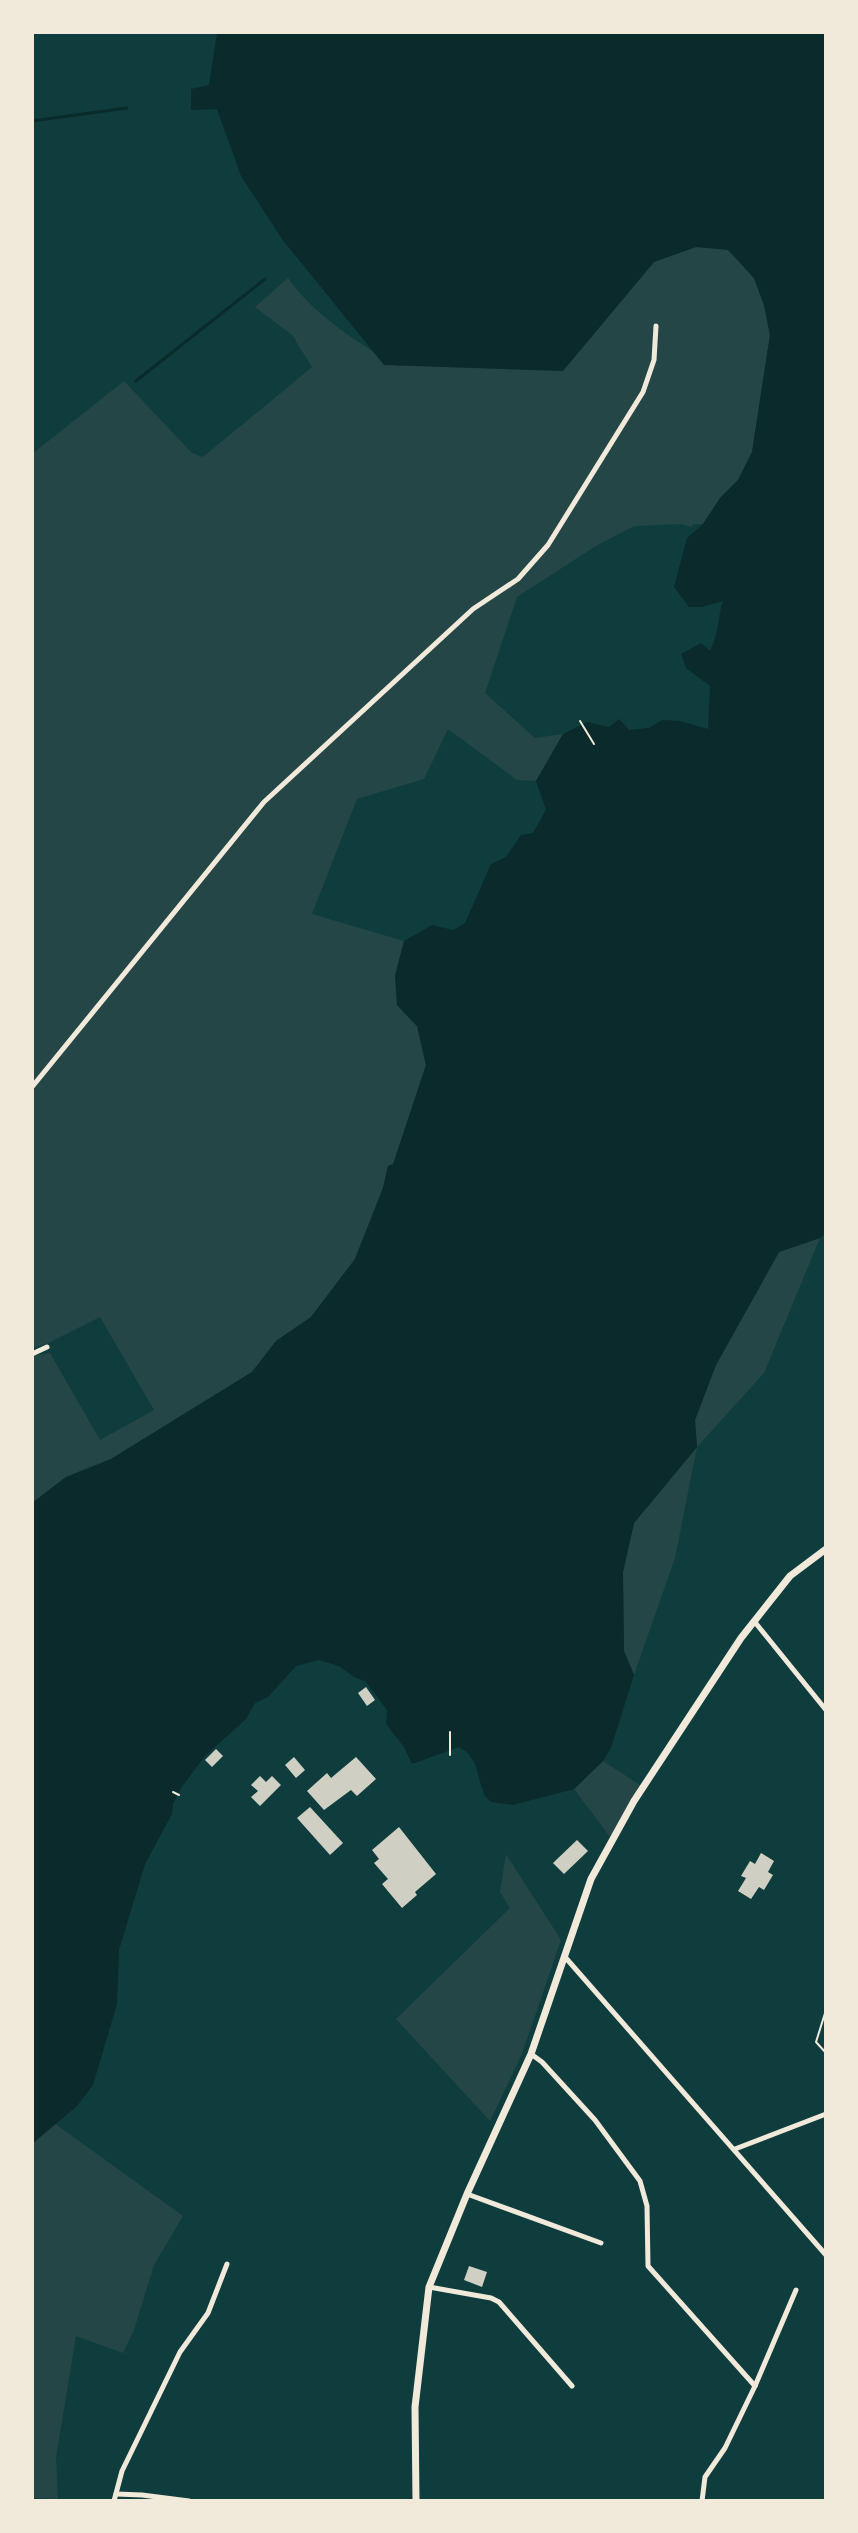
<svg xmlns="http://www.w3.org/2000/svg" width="858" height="2533" font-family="'Fira Sans',sans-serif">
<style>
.green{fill:#244646}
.water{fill:#0a2a2b}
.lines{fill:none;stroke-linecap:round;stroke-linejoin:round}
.stream{stroke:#0a2a2b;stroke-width:3}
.building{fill:#cfcfc3}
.path{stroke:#f1e9da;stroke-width:2}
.minor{stroke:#f1e9da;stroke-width:5}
.tertiary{stroke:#f1e9da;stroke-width:7}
</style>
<rect width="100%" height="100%" fill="#0f3d3e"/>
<g class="green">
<path d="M696 247 728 249 754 278 764 305 770 335 752 452 738 480 720 498 703 524H694L691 527 682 524 634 526 596 546 517 597 485 693 535 738 563 734 536 781 517 780 448 729 424 779 357 799 312 914 404 941 395 976 402 1011 417 1026 426 1065 393 1165 388 1166 383 1188 355 1259 311 1317 276 1341 252 1372 111 1459 66 1477 32 1503V1356L50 1353 100 1440 154 1410 100 1317 46 1344 32 1348V454L124 381 192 453 203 457 312 367 292 335 255 307 288 278C315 316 357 342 397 366L597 330 654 262Z"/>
<polygon points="820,1238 764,1373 697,1447 675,1558 634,1675 624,1651 623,1572 634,1523 697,1447 695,1420 716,1365 779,1252"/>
<polygon points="603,1761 643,1787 610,1837 574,1789"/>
<polygon points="506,1854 561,1940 522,2054 490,2121 396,2019 510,1908 500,1892"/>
<polygon points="54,2123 183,2216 154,2265 134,2330 123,2353 76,2336 56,2458 58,2499 32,2498 32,2144"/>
</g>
<path class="water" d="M204 32H826V1233L820 1238 779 1252 716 1365 695 1420 697 1447 634 1523 623 1572 624 1651 634 1675 611 1748 603 1761 574 1789 513 1805 491 1802 484 1795 475 1764 468 1753 459 1747 412 1764 404 1747 386 1724 387 1710 365 1681 354 1677 339 1666 319 1660 296 1666 268 1697 255 1703 246 1719 205 1756 181 1788 173 1804 172 1814 145 1864 119 1950 117 2004 93 2085 77 2106 32 2144V1503L66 1477 111 1459 252 1372 276 1341 311 1317 355 1259 383 1188 388 1166 393 1164 426 1065 417 1026 397 1005 395 976 404 941 432 925 453 930 465 923 491 864 506 857 521 835 533 833 546 810 536 781 563 734 587 722 609 727 619 719 629 730 649 728 662 720 680 721 708 729 710 686 686 668 681 654 701 643 710 651C719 634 717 619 723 601L702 607H689L674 587 687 538 703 524 720 498 738 480 752 452 770 335 764 305 754 278 728 250 696 247 654 262 563 371 384 365 282 239 241 176 217 109 191 110V89L209 85 217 33Z"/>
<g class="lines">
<g class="stream">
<polyline points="32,121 127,108"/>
<polyline points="136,381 265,279"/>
</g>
</g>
<g class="building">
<polygon points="366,1687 375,1700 367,1706 358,1693"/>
<polygon points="216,1749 223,1756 212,1767 205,1760"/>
<polygon points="294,1757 305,1770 296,1778 285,1765"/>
<polygon points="356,1757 376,1779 357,1796 351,1790 324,1810 307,1791 327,1773 331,1778"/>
<polygon points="260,1776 266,1782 272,1776 281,1785 260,1806 251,1797 258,1791 251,1785"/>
<polygon points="310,1807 343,1843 330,1855 297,1818"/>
<polygon points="399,1827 436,1874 415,1892 417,1895 402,1908 382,1884 388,1879 374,1863 379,1859 372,1850"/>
<polygon points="577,1840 588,1851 564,1874 553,1863"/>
<polygon points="761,1853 774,1861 768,1872 773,1875 764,1890 759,1887 751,1899 738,1891 746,1878 741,1876 750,1861 755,1864"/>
<polygon points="469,2266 487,2272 482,2287 464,2280"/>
</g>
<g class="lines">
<g class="path">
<polyline points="580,721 594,744"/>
<polyline points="450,1755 450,1732"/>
<polyline points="173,1792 179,1795"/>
<polyline points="826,2010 816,2042 826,2053"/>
</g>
<g class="minor">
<polyline points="32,1087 264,802 473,609 518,579 548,545 643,392 654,360 656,326"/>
<polyline points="32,1354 47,1347"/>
<polyline points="754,1621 826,1710"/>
<polyline points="565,1957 826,2255"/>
<polyline points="531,2054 542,2062 595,2120 640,2181 647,2206 648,2266 755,2386"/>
<polyline points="735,2149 826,2114"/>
<polyline points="467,2194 601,2243"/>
<polyline points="429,2287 491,2298 499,2302 572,2386"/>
<polyline points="116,2494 142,2495 189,2501"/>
<polyline points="114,2501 122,2471 180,2352 208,2313 227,2264"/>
<polyline points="702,2501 705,2477 725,2448 755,2386 796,2290"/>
</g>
<polyline class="tertiary" points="416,2501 415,2407 429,2287 467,2194 531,2054 591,1879 634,1801 741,1638 790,1576 826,1549"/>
</g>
<rect width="858" height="2533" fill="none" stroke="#f1e9da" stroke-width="68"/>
</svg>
